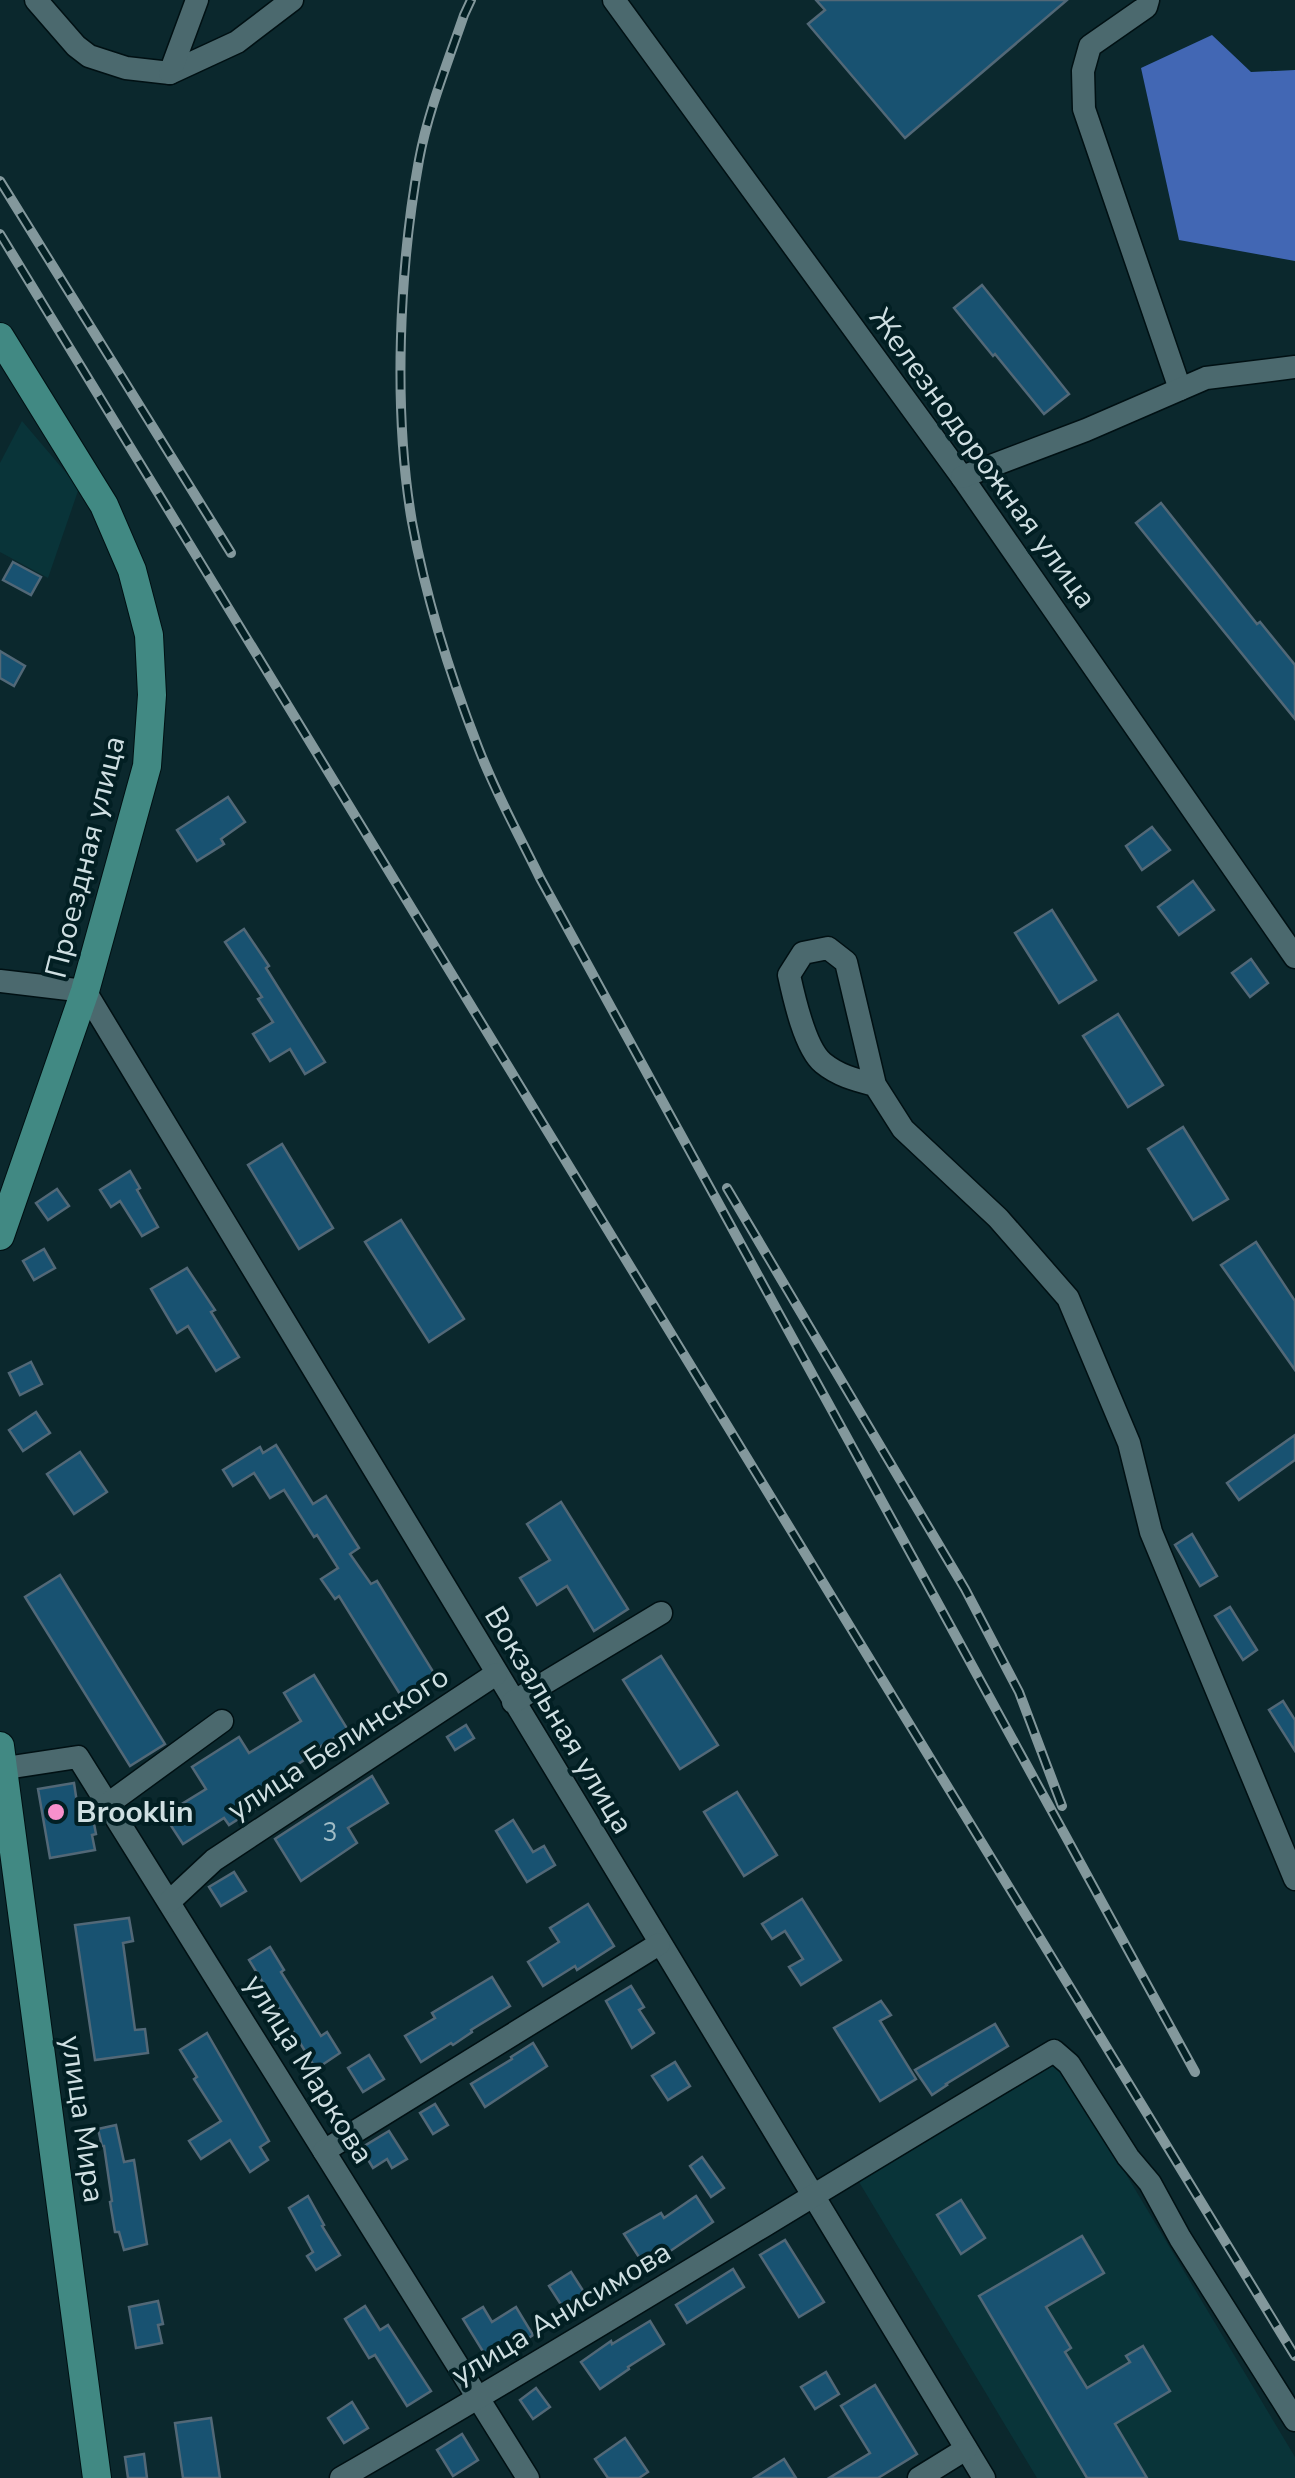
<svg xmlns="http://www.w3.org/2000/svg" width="1295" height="2478" font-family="'Nunito Sans',sans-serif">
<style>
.built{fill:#093439}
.water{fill:#4267b4}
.building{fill:#185271;stroke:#526877;stroke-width:2.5}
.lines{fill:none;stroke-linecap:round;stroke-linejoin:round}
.minor-casing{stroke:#001013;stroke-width:25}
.major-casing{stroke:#001013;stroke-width:30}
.minor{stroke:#4b696e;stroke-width:22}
.major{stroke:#418983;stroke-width:28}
.rail-casing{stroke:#83989c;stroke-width:10}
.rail{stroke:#021f23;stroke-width:6;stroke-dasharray:19;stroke-linecap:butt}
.poi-dot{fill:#f890cc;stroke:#021f23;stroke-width:4}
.labels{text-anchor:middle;stroke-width:8;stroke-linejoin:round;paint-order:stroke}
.number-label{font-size:25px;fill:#a1bcc6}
.street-label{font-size:30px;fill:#cfdfe2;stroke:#021f23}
.poi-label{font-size:30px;font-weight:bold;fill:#cfdfe2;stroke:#021f23;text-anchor:start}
</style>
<rect width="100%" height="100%" fill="#0b282d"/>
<g class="built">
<polygon points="22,421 79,488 48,578 0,552 0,463"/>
<polygon points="1059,2062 1295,2457 1295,2478 1037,2478 859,2182"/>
</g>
<polygon class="water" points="1212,35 1251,72 1295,70 1295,261 1179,240 1141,68"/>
<g class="building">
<polygon points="816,0 1067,0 905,138 808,24 825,10"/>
<polygon points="982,285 1069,394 1044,414 995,354 993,356 954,308"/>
<polygon points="1161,503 1257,624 1260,622 1295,665 1295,719 1136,523"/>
<polygon points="13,562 41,577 31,595 3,580"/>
<polygon points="0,651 25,666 14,686 0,678"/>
<polygon points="228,797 245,822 221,839 224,844 197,861 177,830"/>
<polygon points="1152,827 1170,850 1142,870 1126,846"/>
<polygon points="1193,881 1214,910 1179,935 1158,907"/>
<polygon points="1052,910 1096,980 1059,1003 1015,933"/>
<polygon points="244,929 269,966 266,968 325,1062 305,1074 290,1049 270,1061 253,1034 273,1022 258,999 262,997 225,942"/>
<polygon points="1251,959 1268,983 1250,997 1232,973"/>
<polygon points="1118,1014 1163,1085 1128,1107 1083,1036"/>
<polygon points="1183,1127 1228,1199 1193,1220 1148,1149"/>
<polygon points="282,1144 333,1228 299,1249 248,1165"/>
<polygon points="130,1171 140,1188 137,1190 158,1227 142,1236 120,1201 111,1207 100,1190"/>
<polygon points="57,1189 69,1206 48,1220 36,1203"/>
<polygon points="401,1220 464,1319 429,1342 365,1242"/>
<polygon points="1256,1242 1295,1301 1295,1370 1221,1265"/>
<polygon points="44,1249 55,1268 34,1280 23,1261"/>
<polygon points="187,1268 215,1310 211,1312 239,1357 216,1371 188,1326 177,1333 151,1289"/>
<polygon points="31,1362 42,1384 20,1395 9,1373"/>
<polygon points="36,1412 50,1433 23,1451 9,1430"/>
<polygon points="1295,1435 1295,1460 1239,1500 1227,1483"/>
<polygon points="276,1445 313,1504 326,1496 359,1548 350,1554 371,1584 377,1581 437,1678 403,1699 339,1596 335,1599 321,1579 338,1568 317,1535 314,1537 284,1490 270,1498 254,1473 233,1486 223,1470 260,1447 263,1453"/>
<polygon points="80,1452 107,1492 74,1514 47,1474"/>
<polygon points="561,1502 628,1609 594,1631 567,1586 537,1605 520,1578 550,1560 527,1524"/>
<polygon points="1192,1534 1217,1576 1200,1586 1175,1545"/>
<polygon points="60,1575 165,1744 130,1766 25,1597"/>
<polygon points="1230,1607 1257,1650 1243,1660 1215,1616"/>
<polygon points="661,1656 718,1745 680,1769 623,1680"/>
<polygon points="314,1675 348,1730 313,1751 315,1753 269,1783 276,1795 229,1825 224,1818 183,1844 164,1815 206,1789 192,1767 239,1737 249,1753 301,1721 284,1693"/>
<polygon points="1283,1701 1295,1720 1295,1751 1269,1710"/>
<polygon points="466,1725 474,1738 455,1750 447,1737"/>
<polygon points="372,1776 388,1803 348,1828 357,1843 301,1881 275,1839"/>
<polygon points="74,1783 79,1816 92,1813 96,1834 92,1835 95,1850 50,1858 38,1789"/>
<polygon points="737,1792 777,1855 744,1876 704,1812"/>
<polygon points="513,1820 533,1852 544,1846 555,1865 527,1882 496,1831"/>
<polygon points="234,1872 246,1891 221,1906 209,1887"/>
<polygon points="802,1899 841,1960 801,1985 789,1967 803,1959 785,1931 772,1939 762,1924"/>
<polygon points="588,1904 614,1946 577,1970 575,1966 543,1986 528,1962 559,1942 550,1928"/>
<polygon points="129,1918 133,1941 123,1943 135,2030 145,2029 148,2053 95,2060 75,1925"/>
<polygon points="270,1947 284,1970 281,1972 321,2036 327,2032 340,2053 316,2069 249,1960"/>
<polygon points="492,1977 510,2006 471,2030 472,2032 453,2045 451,2043 421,2062 405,2036 435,2018 432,2013"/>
<polygon points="631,1986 644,2007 639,2010 654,2033 632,2048 606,2001"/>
<polygon points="881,2001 891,2015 880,2021 916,2079 880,2101 834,2028"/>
<polygon points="995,2024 1008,2046 946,2084 947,2085 932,2095 915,2070"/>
<polygon points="207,2033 269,2141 260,2147 268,2160 250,2172 230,2140 201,2159 189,2141 221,2121 194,2079 197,2077 180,2050"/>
<polygon points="533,2043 547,2066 485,2107 471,2084 512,2059 511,2057"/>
<polygon points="369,2055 384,2079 363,2092 348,2068"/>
<polygon points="675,2062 690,2086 668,2100 652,2076"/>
<polygon points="435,2104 448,2125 433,2134 420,2113"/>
<polygon points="116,2125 124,2162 134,2160 147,2244 124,2250 119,2232 115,2232 110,2202 112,2201 104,2146 102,2146 98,2129"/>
<polygon points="389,2131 407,2159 392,2168 387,2159 373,2168 361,2148"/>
<polygon points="702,2157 724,2188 711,2197 690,2166"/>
<polygon points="308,2196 324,2225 322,2226 340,2255 316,2270 307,2256 313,2252 289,2208"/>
<polygon points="696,2196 713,2222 660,2258 663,2262 648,2271 624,2234 661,2213 664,2218"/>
<polygon points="961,2200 985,2238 961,2254 937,2215"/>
<polygon points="1082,2236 1104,2273 1046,2307 1071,2348 1065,2352 1087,2388 1130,2362 1126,2356 1143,2346 1170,2391 1115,2424 1147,2478 1087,2478 979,2296"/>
<polygon points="785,2240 824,2302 799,2317 760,2255"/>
<polygon points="733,2269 744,2287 687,2323 676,2305"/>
<polygon points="571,2272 591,2303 569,2317 549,2286"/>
<polygon points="158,2301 163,2324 158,2325 162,2343 136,2348 129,2307"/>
<polygon points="365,2306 380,2330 388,2325 431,2391 407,2406 375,2355 369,2358 345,2319"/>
<polygon points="483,2307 492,2322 516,2307 533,2335 490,2363 463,2319"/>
<polygon points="650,2321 664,2344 628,2367 629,2369 600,2389 581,2362 611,2341 612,2344"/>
<polygon points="826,2372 839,2394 815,2409 801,2387"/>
<polygon points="875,2385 917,2454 878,2478 829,2478 870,2453 841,2406"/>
<polygon points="536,2388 550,2407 533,2419 520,2400"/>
<polygon points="352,2402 368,2428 344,2443 328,2418"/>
<polygon points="211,2418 220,2478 183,2478 175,2423"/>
<polygon points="462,2434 478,2460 453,2476 437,2450"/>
<polygon points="625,2438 648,2472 639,2478 608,2478 595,2459"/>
<polygon points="144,2454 147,2478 128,2478 125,2457"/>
<polygon points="784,2459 796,2478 754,2478"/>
</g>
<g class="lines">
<g class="minor-casing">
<g id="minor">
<polyline points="36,0 76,46 89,56 126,68 170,73 237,42 292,0"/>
<polyline points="614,0 962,477 1295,957"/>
<polyline points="1148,0 1146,7 1090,46 1083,71 1084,109 1180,389"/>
<polyline points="170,73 197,0"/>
<polyline points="962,477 1086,430 1206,378 1295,367"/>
<polyline points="0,981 85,991 984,2478"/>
<path d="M875 1085C856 1080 839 1076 823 1063 805 1048 794 998 789 975L803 953 828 948 846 962 875 1085 903 1129 998 1218 1068 1298 1129 1443 1151 1532 1295 1879"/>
<polyline points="513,1702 661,1613"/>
<polyline points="0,1769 78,1757 528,2478"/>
<polyline points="108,1804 222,1721"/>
<polyline points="169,1902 214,1860 496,1674"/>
<polyline points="324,2151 659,1944"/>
<path d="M341 2478C581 2340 816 2192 1054 2051L1069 2064 1128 2157 1150 2183 1180 2238 1295 2420"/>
<polyline points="919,2478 966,2449"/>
</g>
</g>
<g class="major-casing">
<g id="major">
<polyline points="0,337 104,505 132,570 149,635 152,695 147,766 85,991 0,1236"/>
<polyline points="0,1746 97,2478"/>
</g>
</g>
<use href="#minor" class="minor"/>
<use href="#major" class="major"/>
<g class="rail-casing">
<g id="rail">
<path d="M471 0 464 15C448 62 428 111 419 160 399 270 393 411 412 522 426 598 450 675 478 747 495 792 519 835 540 878L1195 2072"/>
<polyline points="0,181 231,553"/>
<polyline points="0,234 1295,2356"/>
<polyline points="727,1188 965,1589 1019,1692 1062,1806"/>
</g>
</g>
<use href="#rail" class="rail"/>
</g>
<circle class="poi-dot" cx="56" cy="1812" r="10"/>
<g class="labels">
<g class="number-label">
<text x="330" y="1841">3</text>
</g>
<g class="street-label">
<text transform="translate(983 458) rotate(54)" y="10">Железнодорожная улица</text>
<text transform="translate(85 857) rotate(-76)" y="10">Проездная улица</text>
<text transform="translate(559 1720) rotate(59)" y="10">Вокзальная улица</text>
<text transform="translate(338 1743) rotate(-33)" y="10">улица Белинского</text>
<text transform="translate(309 2069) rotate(58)" y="10">улица Маркова</text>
<text transform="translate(83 2119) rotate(82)" y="10">улица Мира</text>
<text transform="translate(561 2313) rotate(-31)" y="10">улица Анисимова</text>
</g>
<g class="poi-label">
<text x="76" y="1822">Brooklin</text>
</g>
</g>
</svg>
